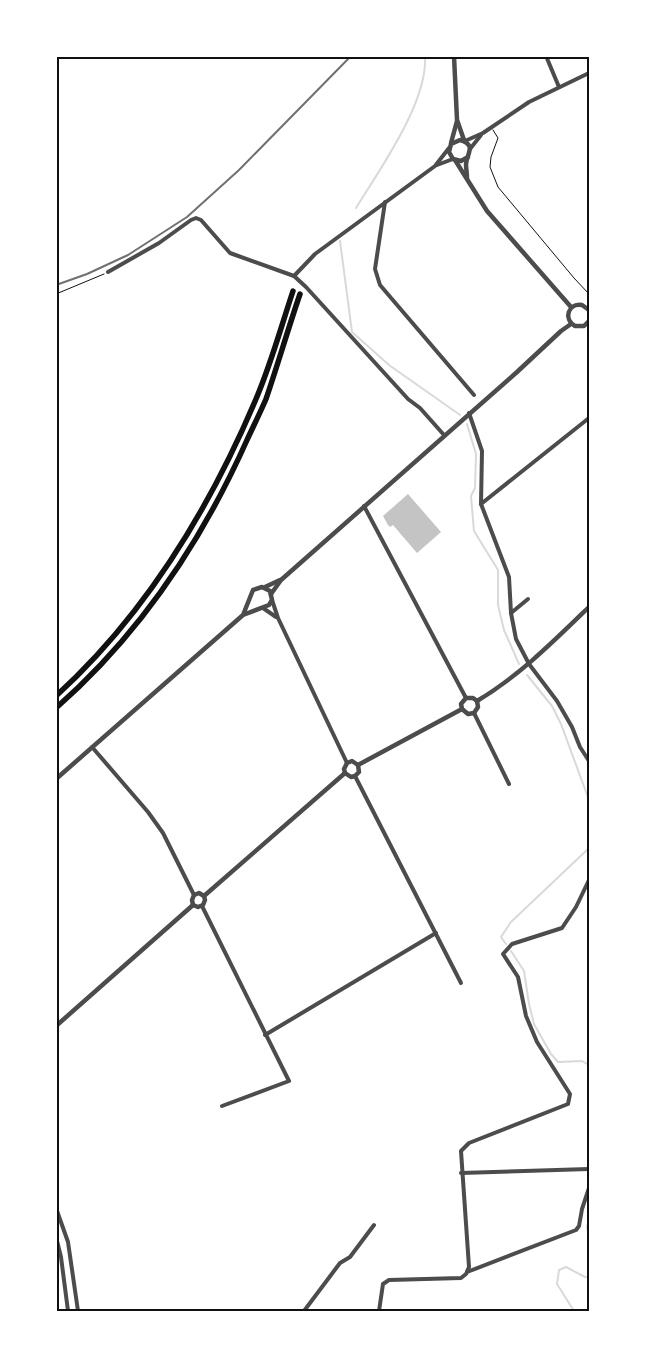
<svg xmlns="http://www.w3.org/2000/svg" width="645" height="1367" font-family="Montserrat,sans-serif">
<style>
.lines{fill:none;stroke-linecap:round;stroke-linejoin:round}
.stream{stroke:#d9d9d9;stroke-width:2}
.building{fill:#c4c4c4}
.path{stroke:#111;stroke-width:1}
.minor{stroke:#4c4c4c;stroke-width:4}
.tertiary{stroke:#4c4c4c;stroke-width:4.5}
.trunk{stroke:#111;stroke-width:5.5}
.rail{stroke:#707070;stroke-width:2}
.neatline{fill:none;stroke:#111;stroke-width:2}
</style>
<rect width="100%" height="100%" fill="#fff"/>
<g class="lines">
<g class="stream">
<path d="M356 208C380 169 428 102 425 56"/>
<polyline points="340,241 352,332 389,365 460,415"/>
<polyline points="467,424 476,454 475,488 471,496 474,531 498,570 498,605 504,630 519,664"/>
<polyline points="527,675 552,706 561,724 589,800"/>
<polyline points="506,944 501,937 511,922 588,849 589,845"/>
<polyline points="511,951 524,971 529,1004 534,1024 551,1054 558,1062 582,1061 589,1065"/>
<polyline points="589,1219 587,1227 589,1236"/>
<polyline points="574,1311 557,1284 559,1270 566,1267 585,1277 589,1277"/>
</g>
</g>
<polygon class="building" points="408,494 441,532 417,553 393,525 390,527 388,525 383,516"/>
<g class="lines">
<g class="path">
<polyline points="493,130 498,138 491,157 490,167 498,187 574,278 589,294"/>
<polyline points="56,294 104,274"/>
</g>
<g class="minor">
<polyline points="546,56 559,87"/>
<polyline points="465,141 483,133 529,102 589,73"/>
<polyline points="470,149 481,135"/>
<polyline points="437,165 453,159"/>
<polyline points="385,202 375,269 380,285 474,395"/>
<polyline points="108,272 159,243 191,220 196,218 201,220 230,253 294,276 306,287 408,399 420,408 444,435"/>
<polyline points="294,276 315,254 435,166 449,148"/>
<polyline points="469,413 482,451 481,504 509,577 511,613 516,639 529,664 557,701 572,727 580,747 589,761"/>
<polyline points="481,504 589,418"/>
<polyline points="364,506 466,698"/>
<polyline points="272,600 278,618 347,763"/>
<polyline points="263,608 276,617"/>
<polyline points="511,613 528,599"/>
<polyline points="474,713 509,784"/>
<polyline points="92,747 148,812 163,833 194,895"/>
<polyline points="355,776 461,983"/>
<polyline points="202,906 289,1081 222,1106"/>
<polyline points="265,1035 436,933"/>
<polyline points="461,1173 589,1169"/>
<polyline points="56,1208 68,1242 78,1311"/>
<polyline points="56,1237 61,1257 68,1311"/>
<polyline points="467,1272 576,1230 579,1226 582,1209 589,1188"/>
<polyline points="304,1311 340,1263 350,1257 374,1225"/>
<polyline points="379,1311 383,1284 389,1280 461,1278 466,1274 469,1267 461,1151 469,1143 568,1104 570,1094 537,1042 526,1016 518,977 503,954 512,944 562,928 576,907 589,880"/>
</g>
<g class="tertiary">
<polyline points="454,56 457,120 464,140"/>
<polyline points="451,143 457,121"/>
<polyline points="455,160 487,211 571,307"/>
<path d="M467 178C467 173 466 169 466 164 467 153 477 145 460 140L451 144 449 152 453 159 461 161 468 157"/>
<path d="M589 310 582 305C568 303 563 319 575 326H584L589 321"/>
<polyline points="265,587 280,580"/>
<polyline points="271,594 281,580 517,372 561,331 571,324"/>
<path d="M477 701C519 676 554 641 589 607"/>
<polyline points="462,709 468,714 474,713 478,707 477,701"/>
<polyline points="462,709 461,704 466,698 473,698 477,701"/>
<polyline points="358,765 462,709"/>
<polyline points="345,773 351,777 355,776 359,772 358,765"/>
<polyline points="345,773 344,769 347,763 352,761 358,765"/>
<polyline points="56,779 243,615 269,605 272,600 270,591 262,587 253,590 243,615"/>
<polyline points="204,896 345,773"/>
<polyline points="193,905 192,900 194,895 199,893 204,896"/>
<polyline points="193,905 198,907 203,905 205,900 204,896"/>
<polyline points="56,1026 193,905"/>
</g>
<g class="trunk">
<path d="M56 696C146 614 209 510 256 399 271 364 281 327 293 291"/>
<path d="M56 708C139 635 202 541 247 440 253 427 260 413 266 399 278 364 288 329 300 294"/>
</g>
<polyline class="rail" points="56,285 87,274 128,255 187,217 239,170 351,56"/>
</g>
<rect width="645" height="1367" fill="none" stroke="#ffffff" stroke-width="115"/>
<rect x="58" y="58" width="530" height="1252" class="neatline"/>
</svg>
